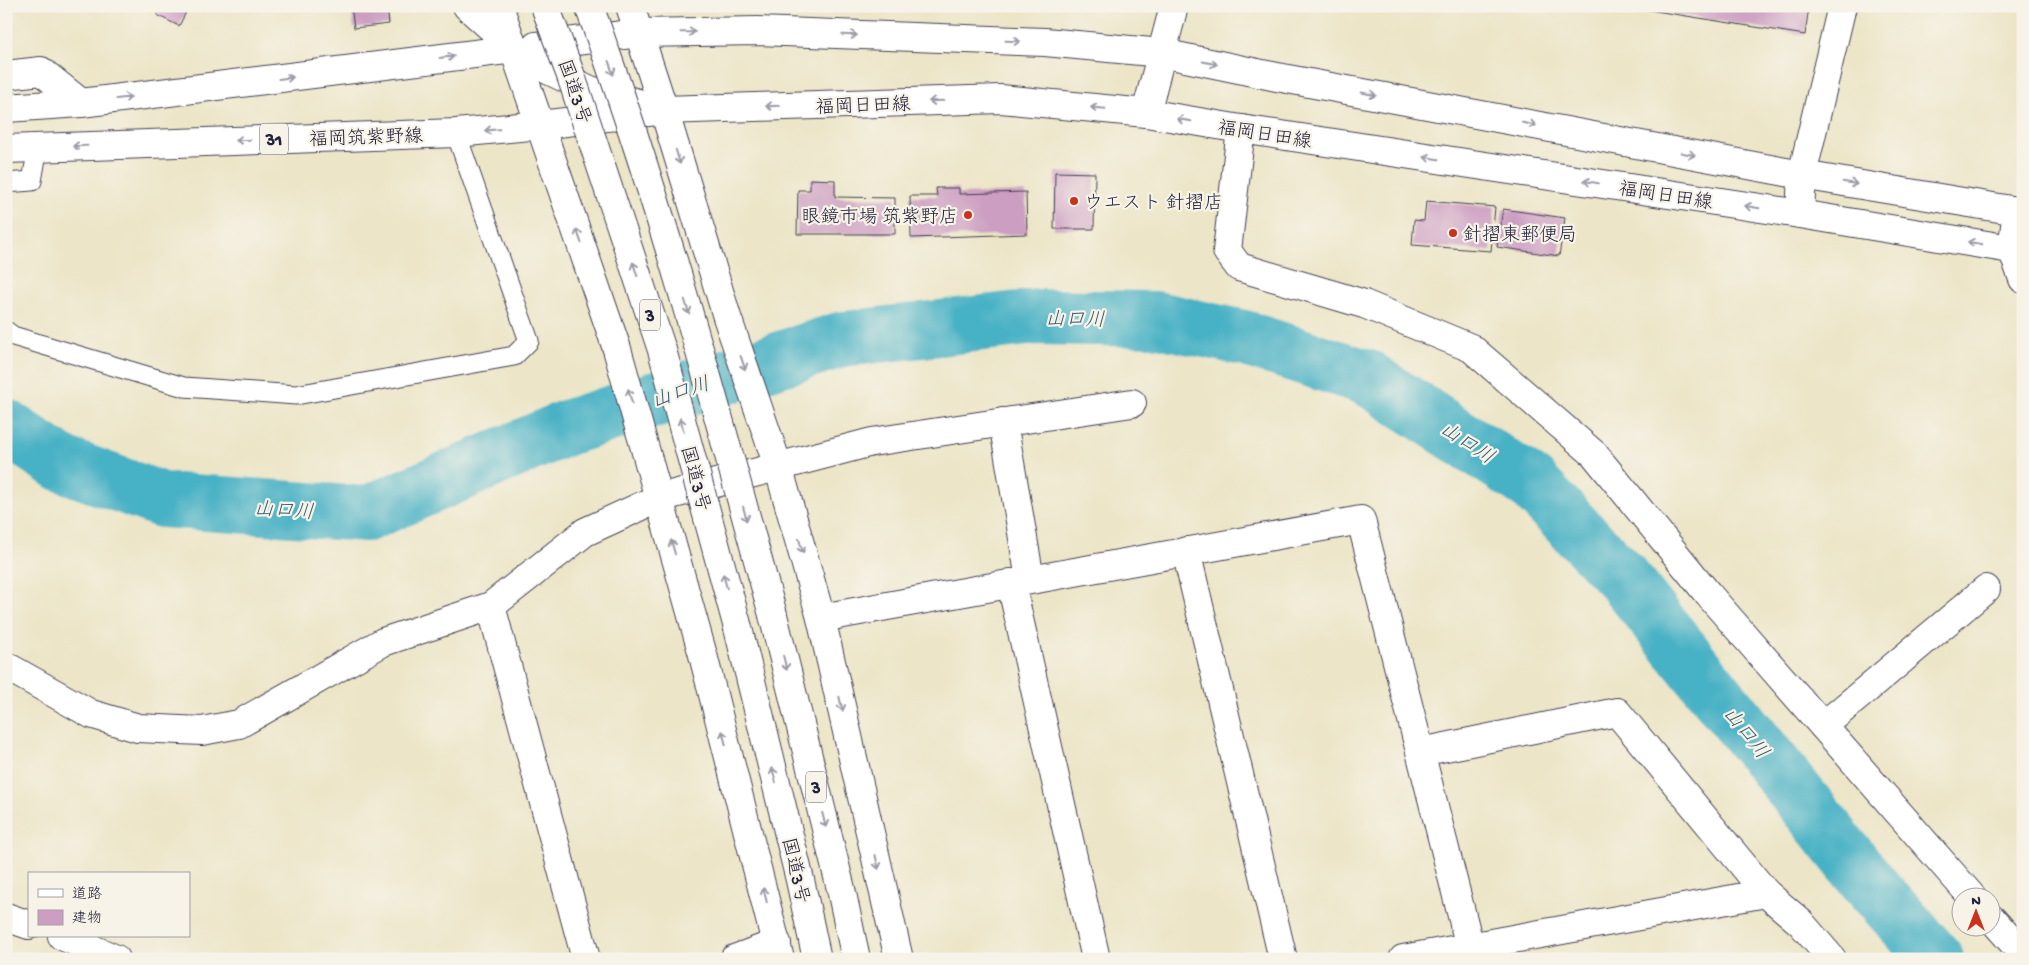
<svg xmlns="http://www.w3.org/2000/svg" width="2029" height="965" font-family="'Gochi Hand','Klee One',sans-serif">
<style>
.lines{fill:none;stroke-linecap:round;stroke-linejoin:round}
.river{stroke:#47b1c5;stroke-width:56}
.building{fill:#cc9ec2}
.lane-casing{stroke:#403f50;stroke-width:21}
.street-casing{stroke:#403f50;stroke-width:30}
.secondary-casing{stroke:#403f50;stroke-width:30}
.primary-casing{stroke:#403f50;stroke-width:30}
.highway-casing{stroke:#403f50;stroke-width:30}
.lane{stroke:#fff;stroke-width:19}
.street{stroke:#fff;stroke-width:28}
.secondary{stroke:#fff;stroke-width:28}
.primary{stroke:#fff;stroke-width:28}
.highway{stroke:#fff;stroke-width:28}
.highway-bridge-casing{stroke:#403f50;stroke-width:30;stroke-linecap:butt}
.highway-bridge{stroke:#fff;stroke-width:28}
.oneway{stroke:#9c9ca7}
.poi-dot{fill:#c8321e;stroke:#f7f3e8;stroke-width:2}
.labels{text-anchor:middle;stroke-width:4.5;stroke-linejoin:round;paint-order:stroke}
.shield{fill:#f7f3e8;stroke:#62616f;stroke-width:1}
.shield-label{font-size:18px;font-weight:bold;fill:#22223b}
.street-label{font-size:19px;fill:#22223b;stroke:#f7f3e8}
.poi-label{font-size:19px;fill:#22223b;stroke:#f7f3e8;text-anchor:start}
.water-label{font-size:20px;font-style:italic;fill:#315b72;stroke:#f7f3e8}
</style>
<rect width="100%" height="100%" fill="#f7f3e8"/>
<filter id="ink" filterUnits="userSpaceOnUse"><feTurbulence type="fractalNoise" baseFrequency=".02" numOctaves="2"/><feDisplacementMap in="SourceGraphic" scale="10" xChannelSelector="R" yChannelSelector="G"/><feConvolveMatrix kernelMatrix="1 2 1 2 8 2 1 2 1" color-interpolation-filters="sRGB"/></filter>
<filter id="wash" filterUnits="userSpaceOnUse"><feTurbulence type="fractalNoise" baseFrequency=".0096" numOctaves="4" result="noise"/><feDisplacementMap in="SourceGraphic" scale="20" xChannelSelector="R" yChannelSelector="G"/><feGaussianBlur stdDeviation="1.12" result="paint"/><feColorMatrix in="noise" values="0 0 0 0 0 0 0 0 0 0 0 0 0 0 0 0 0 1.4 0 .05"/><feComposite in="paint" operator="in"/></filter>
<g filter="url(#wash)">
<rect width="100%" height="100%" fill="#ece5c7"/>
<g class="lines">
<polyline class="river" points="6,427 60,463 162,500 366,514 566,428 843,339 1036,317 1155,319 1244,338 1368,378 1531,483 1621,576 1873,888 1936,959"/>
</g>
<g id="blocks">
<g class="building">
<polygon points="162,6 189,6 179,26 157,15"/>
<polygon points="351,6 387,6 389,24 354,28"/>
<polygon points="1624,6 1809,6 1805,35"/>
<polygon points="1055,172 1095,173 1094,229 1054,229"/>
<polygon points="810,179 835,180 835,197 895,198 895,234 797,234 798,190 810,190"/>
<polygon points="936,188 959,188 959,194 1026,192 1027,234 911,238 910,196 937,196"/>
<polygon points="1426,201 1495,207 1491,251 1412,245 1414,220 1424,221"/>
<polygon points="1503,209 1565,218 1559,256 1497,247"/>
</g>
</g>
</g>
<g filter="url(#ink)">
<use href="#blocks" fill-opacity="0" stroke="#403f50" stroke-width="1"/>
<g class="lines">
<g class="lane-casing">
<g id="lane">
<polyline points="6,183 32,181 38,147"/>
<polyline points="6,331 13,336 184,387 296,395 514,356 529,341 456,133"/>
</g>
</g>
<g class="street-casing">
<g id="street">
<polyline points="6,75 41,71 81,103"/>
<polyline points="1241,129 1227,251 1239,267 1364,304 1471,348 1594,454 1708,594 1973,898"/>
<polyline points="2017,211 2012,249 2023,279"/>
<polyline points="1800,214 1802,175 1842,6"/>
<polyline points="1003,422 1030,579"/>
<polyline points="1186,551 1283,959"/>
<polyline points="1011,583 1096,959"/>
<polyline points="491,606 586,959"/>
<polyline points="821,618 1361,520 1473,959"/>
<polyline points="6,666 91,714 138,728 202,731 239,724 383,642 491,606 585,532 659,498 872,442 1132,403"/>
<polyline points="1823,726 1986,589"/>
<polyline points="1421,752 1617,712 1766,893 1801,923 1832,959"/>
<polyline points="6,917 29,925"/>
<polyline points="1992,919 2023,954"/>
<polyline points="62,936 116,959"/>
<polyline points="734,959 777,943"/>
<polyline points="1403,959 1766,893"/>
</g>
</g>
<g class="secondary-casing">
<g id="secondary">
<polyline points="467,6 515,49 548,70 590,90 664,110 1001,99 1146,113 1241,129 1800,214 2023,251"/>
<polyline points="536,46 639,33 758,31 1045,42 1162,53 1277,77 1802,175 2023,212"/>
<polyline points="1146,113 1174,6"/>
</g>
</g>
<g class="primary-casing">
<g id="primary">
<polyline points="6,108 81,103 515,49"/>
<polyline points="6,149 456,133 541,125 664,110"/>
</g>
</g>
<g class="highway-casing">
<g id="highway">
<polyline points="499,6 617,349 703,655 780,959"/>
<polyline points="630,6 664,110 727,317 778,466 821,618 899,959"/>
<polyline points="773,615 841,889 856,959"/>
<polyline points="738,628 800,880 817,959"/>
</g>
</g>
<use href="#lane" class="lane"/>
<use href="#street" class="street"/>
<use href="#secondary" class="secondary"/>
<use href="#primary" class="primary"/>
<use href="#highway" class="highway"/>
<g class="highway-bridge-casing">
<g id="highway-bridge">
<polyline points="545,6 571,76 662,350 738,628"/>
<path d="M589 6C662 205 717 411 773 615"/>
</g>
</g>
<use href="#highway-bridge" class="highway-bridge"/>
</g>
<defs><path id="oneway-shaft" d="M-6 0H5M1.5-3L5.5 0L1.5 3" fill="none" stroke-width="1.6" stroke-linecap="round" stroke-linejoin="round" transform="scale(1.25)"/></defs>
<g class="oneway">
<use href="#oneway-shaft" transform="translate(688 32) rotate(-1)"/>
<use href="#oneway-shaft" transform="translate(850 35) rotate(2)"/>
<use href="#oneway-shaft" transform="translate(1013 41) rotate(2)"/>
<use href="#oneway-shaft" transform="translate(447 57) rotate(-7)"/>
<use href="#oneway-shaft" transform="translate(1210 63) rotate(12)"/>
<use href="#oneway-shaft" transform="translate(611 68) rotate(71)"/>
<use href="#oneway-shaft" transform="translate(286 78) rotate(-7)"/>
<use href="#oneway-shaft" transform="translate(1369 94) rotate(11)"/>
<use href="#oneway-shaft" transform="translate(124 98) rotate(-7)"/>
<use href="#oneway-shaft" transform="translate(936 101) rotate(178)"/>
<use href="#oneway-shaft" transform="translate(773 106) rotate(178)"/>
<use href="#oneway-shaft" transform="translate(1098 108) rotate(-175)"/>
<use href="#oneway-shaft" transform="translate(1184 120) rotate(-170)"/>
<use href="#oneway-shaft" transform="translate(1529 124) rotate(11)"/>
<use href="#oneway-shaft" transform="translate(492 130) rotate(175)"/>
<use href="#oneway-shaft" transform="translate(243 140) rotate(178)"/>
<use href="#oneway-shaft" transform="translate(80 146) rotate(178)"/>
<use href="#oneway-shaft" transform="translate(1688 154) rotate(11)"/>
<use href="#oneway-shaft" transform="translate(678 157) rotate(73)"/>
<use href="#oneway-shaft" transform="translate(1431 158) rotate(-171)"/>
<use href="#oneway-shaft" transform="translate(1591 182) rotate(-171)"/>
<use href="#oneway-shaft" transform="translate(1850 183) rotate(9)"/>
<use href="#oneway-shaft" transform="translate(1752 207) rotate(-171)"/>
<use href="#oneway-shaft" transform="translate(579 236) rotate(-109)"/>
<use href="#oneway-shaft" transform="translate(1975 243) rotate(-170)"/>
<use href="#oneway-shaft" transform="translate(635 269) rotate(-108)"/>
<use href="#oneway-shaft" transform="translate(687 307) rotate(73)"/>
<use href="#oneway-shaft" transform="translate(743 363) rotate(71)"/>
<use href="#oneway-shaft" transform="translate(630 396) rotate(-106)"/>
<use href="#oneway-shaft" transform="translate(682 425) rotate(-105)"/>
<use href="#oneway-shaft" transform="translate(745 514) rotate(75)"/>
<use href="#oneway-shaft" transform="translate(801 546) rotate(74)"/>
<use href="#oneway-shaft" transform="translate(673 547) rotate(-106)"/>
<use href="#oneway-shaft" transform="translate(725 581) rotate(-105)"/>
<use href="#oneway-shaft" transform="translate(785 663) rotate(76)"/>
<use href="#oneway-shaft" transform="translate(841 704) rotate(77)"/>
<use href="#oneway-shaft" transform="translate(724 738) rotate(-104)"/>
<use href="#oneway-shaft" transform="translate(774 775) rotate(-104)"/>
<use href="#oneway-shaft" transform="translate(824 820) rotate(76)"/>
<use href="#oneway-shaft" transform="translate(877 862) rotate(77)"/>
<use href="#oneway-shaft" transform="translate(765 895) rotate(-104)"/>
</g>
</g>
<g class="poi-dot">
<circle cx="1074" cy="201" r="5"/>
<circle cx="968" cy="215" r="5"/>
<circle cx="1453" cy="233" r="5"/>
</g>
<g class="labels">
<g class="shield">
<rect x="260" y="123.5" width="28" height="31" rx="4"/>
<rect x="640" y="299.5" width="20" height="31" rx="4"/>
<rect x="806" y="771.5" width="20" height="31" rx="4"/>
</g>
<g class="shield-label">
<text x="274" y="145">31</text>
<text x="650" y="321">3</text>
<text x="816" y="793">3</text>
</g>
<g class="street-label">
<text transform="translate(576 91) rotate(71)" y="7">国道3号</text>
<text transform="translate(863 104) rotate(-2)" y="7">福岡日田線</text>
<text transform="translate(1265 133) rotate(9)" y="7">福岡日田線</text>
<text transform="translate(366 136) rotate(-2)" y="7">福岡筑紫野線</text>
<text transform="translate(1666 194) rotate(9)" y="7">福岡日田線</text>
<text transform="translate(697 478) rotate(75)" y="7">国道3号</text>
<text transform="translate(797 870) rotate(77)" y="7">国道3号</text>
</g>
<g class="poi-label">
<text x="1084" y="208">ウエスト 針摺店</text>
<text x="958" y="222" text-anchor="end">眼鏡市場 筑紫野店</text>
<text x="1463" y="240">針摺東郵便局</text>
</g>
<g class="water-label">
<text transform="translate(1075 318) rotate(1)" y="7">山口川</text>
<text transform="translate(680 391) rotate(-18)" y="7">山口川</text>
<text transform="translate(1468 442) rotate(33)" y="7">山口川</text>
<text transform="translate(284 509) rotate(4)" y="7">山口川</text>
<text transform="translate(1747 732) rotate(51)" y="7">山口川</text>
</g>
</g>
<rect width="2029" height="965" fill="none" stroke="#f7f3e8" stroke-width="25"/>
<rect x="28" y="872" width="162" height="65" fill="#f7f3e8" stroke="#a29fa3"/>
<rect x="38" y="889" width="25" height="8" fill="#ffffff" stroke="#a29fa3"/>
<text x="72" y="898" font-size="15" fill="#22223b">道路</text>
<rect x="38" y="910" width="25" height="15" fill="#cc9ec2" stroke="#a29fa3"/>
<text x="72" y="922" font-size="15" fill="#22223b">建物</text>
<g transform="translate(1976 912)"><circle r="24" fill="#f7f3e8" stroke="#a29fa3"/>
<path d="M0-4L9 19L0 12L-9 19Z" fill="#c8321e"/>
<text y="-8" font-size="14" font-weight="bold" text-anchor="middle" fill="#22223b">N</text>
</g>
</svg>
